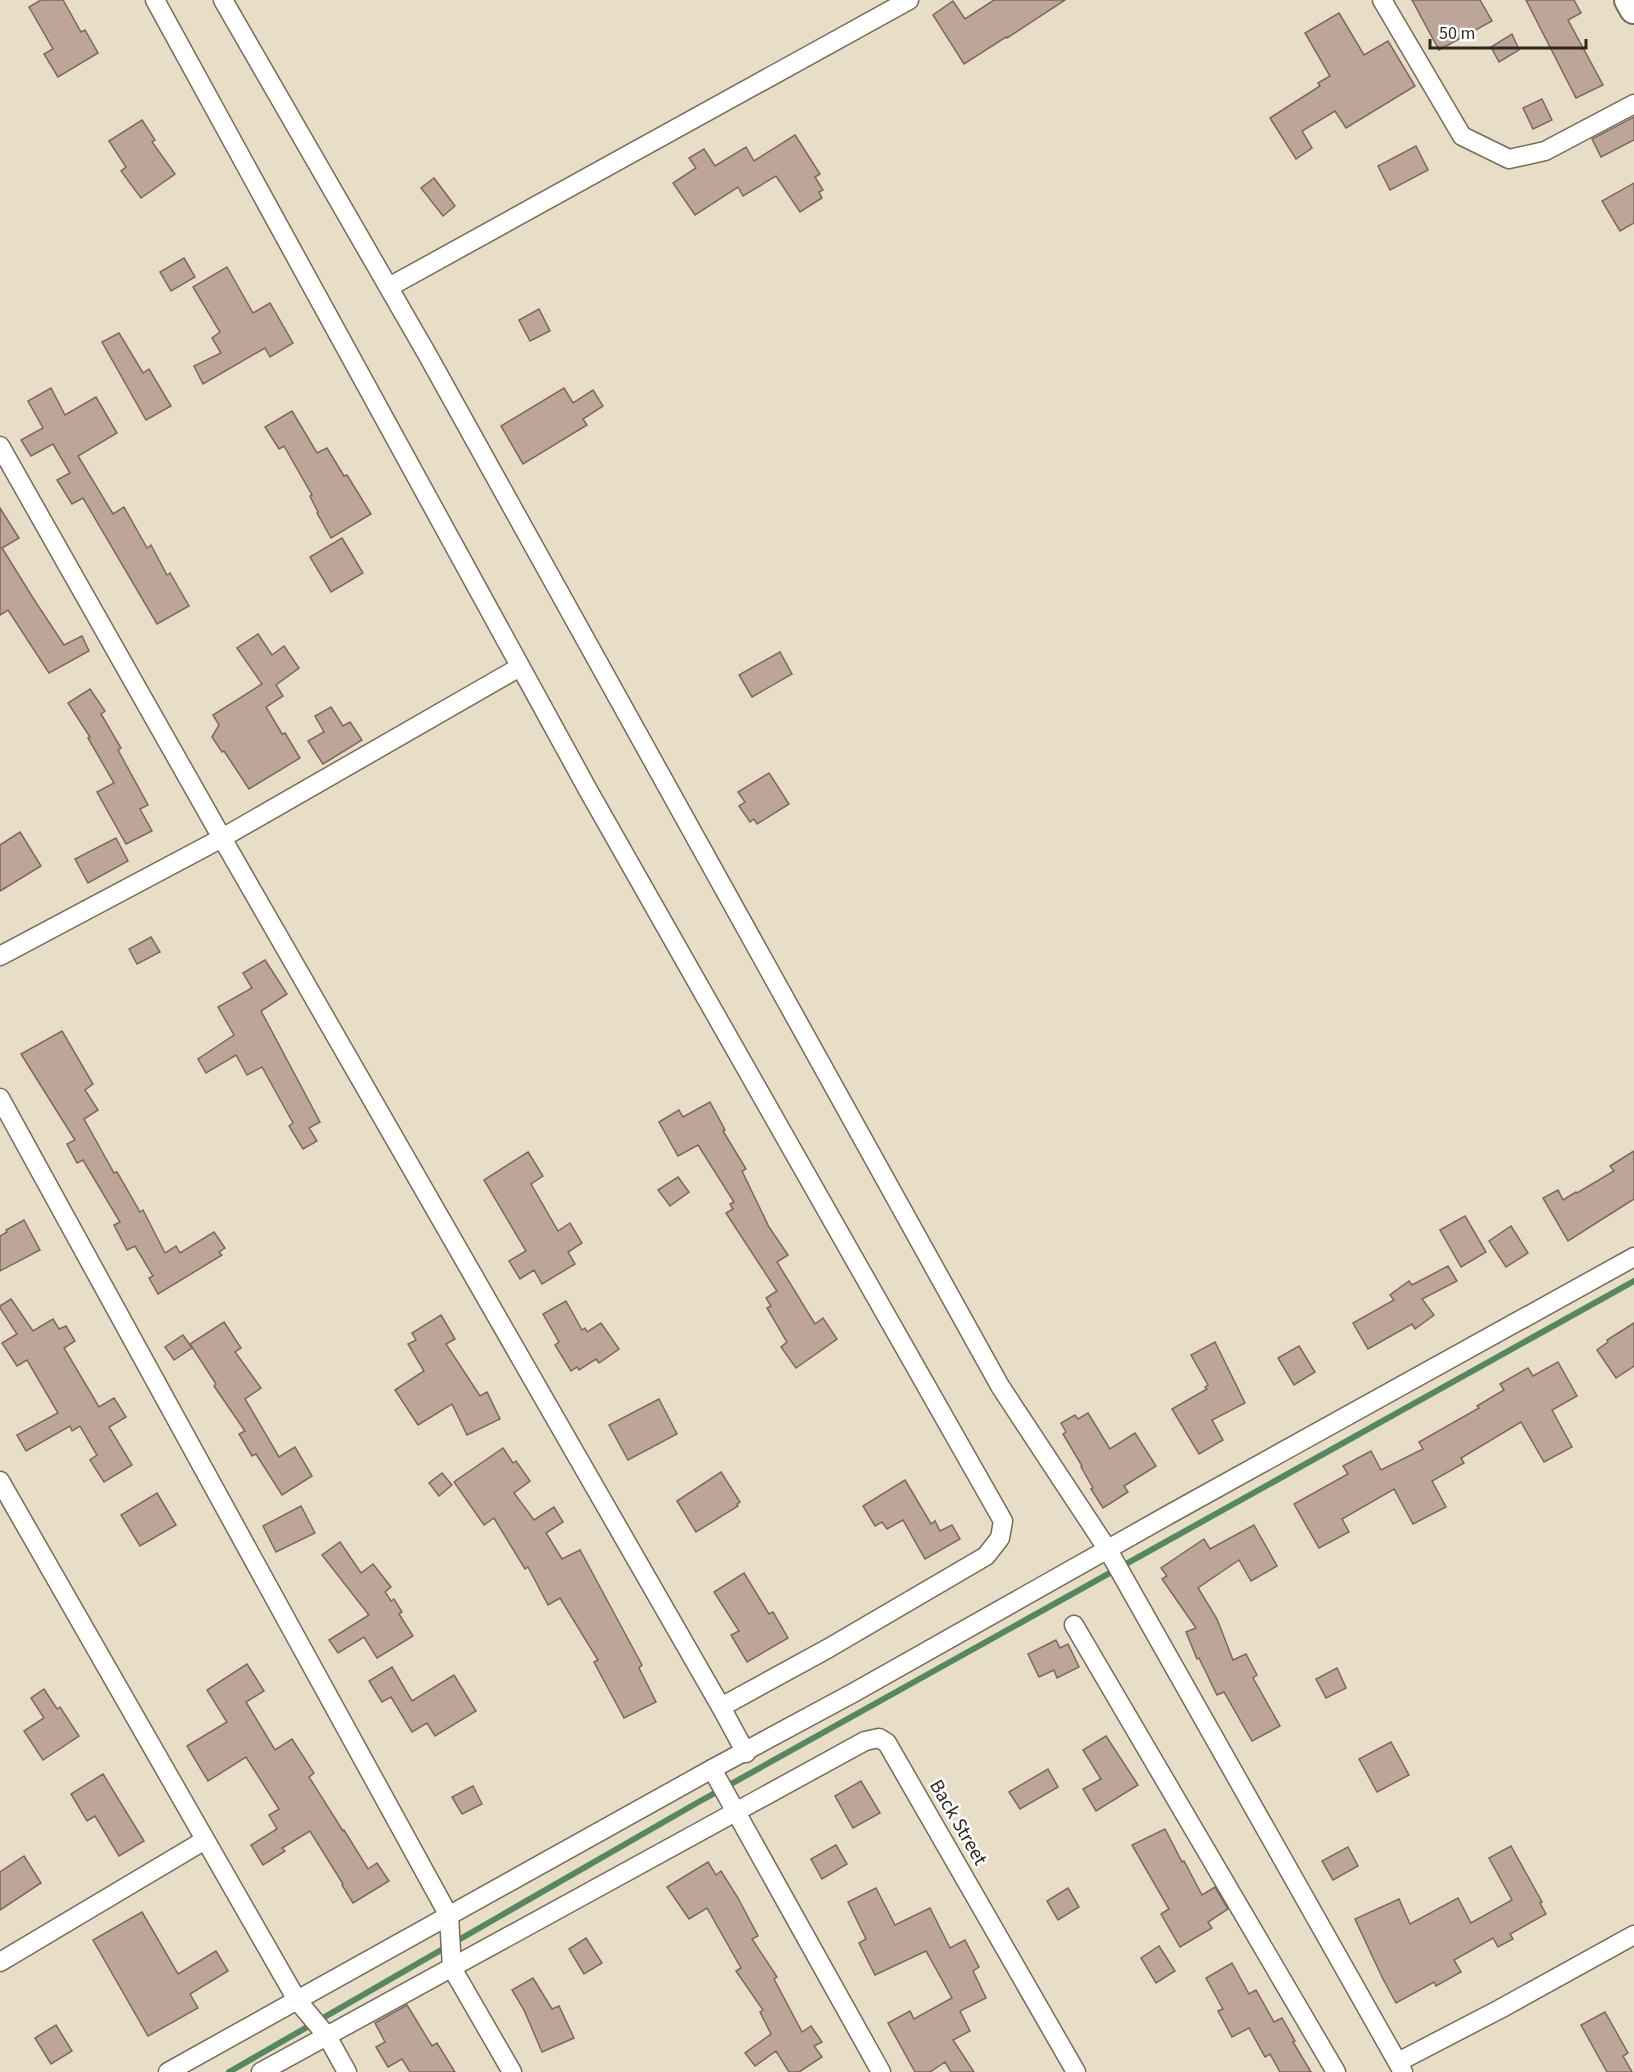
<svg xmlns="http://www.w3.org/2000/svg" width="1634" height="2072" font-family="'Source Sans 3',sans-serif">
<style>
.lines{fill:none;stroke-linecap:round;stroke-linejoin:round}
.stream{stroke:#578761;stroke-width:6}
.building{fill:#bda699;stroke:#7d685c;stroke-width:1.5}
.street-casing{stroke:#766c58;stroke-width:21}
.primary-casing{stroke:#766c58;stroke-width:32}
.street{stroke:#fff;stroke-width:18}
.primary{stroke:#fff;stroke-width:28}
.labels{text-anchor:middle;stroke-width:5;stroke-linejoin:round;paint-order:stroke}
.street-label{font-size:20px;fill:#2c281f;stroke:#fff}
</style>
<rect width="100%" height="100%" fill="#e8ddc7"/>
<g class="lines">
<polyline class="stream" points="229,2072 695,1804 1634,1281"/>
</g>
<g class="building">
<polygon points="41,0 63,0 81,32 85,30 98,53 58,77 44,54 53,49 29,7"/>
<polygon points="994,0 1065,0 1007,38 1006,37 964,64 933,15 953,1 965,19"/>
<polygon points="1412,0 1480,0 1492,21 1439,50"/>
<polygon points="1526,0 1574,0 1581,13 1568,20 1603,85 1576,98"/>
<polygon points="1339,13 1364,55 1388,41 1415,86 1346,128 1335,111 1302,131 1312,148 1296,159 1270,118 1320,86 1318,83 1330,76 1305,33"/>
<polygon points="1512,34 1519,50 1499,62 1491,47"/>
<polygon points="1542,99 1552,120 1533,129 1523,108"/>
<polygon points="1634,117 1634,140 1601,157 1592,139"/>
<polygon points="142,120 155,140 152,142 175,174 141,198 121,171 126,167 109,141"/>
<polygon points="795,135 820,174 815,177 823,190 819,192 822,198 800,212 776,176 743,196 738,187 695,215 673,183 696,168 689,158 704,149 715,166 746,147 754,161"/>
<polygon points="1416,146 1428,170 1390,190 1378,166"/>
<polygon points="434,178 455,206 443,216 421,188"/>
<polygon points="1634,183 1634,223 1620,231 1602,201"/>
<polygon points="184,258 195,277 171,291 160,272"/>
<polygon points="227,267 253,313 270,303 293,343 270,357 265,348 203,384 194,366 221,353 212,338 220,332 193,287"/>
<polygon points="539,309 550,331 530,341 519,320"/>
<polygon points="119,333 143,373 149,369 171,406 146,420 102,342"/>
<polygon points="51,388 65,415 96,397 117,433 78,456 113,514 124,507 147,548 151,545 167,575 170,573 189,606 157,624 83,498 72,504 57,480 70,473 53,444 31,456 21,440 43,428 28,401"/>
<polygon points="564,388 573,403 593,390 603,406 583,419 587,425 523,464 501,426"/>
<polygon points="292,411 317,453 327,448 344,476 347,475 371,514 331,538 317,513 318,512 310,496 312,495 284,446 279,449 265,427"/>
<polygon points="0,508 19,538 2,548 33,598 64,645 82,636 89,651 49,673 8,610 0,615"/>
<polygon points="342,538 363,573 331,592 310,557"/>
<polygon points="258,634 272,655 284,646 299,668 276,685 283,696 266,707 282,734 285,733 300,758 249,789 224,751 222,752 212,737 219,725 213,715 262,684 237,648"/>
<polygon points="780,652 792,674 752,697 739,675"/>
<polygon points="90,689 105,711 101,714 121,748 118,750 148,805 140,809 152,831 126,844 97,792 114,783 88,738 90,737 68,703"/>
<polygon points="331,707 343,726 350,722 362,740 323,764 308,741 324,732 315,716"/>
<polygon points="769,773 789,804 757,824 754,819 750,822 739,806 745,802 738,792"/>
<polygon points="20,832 41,866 0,891 0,845"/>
<polygon points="116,838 128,861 88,883 75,859"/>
<polygon points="151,937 160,952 137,964 129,949"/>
<polygon points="265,960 287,994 261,1011 320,1122 309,1128 317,1141 303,1149 289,1126 293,1123 262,1067 247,1075 236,1055 206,1073 198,1059 234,1035 218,1007 252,988 243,973"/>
<polygon points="62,1031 93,1084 85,1090 98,1110 84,1119 114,1173 117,1172 140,1212 143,1210 165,1253 176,1246 180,1253 214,1232 225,1248 219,1252 222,1255 158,1294 149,1278 153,1276 135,1246 127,1250 114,1225 120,1222 83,1160 77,1163 67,1144 75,1140 21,1054"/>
<polygon points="710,1102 725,1130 723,1131 746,1169 742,1171 769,1227 788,1255 777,1262 815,1324 823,1318 837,1339 796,1368 781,1347 787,1342 767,1308 771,1306 766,1298 777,1291 726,1213 733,1209 730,1204 734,1202 698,1145 678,1156 659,1122 679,1110 683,1117"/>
<polygon points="1634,1151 1634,1199 1568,1241 1543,1198 1558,1190 1563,1200 1576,1192 1577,1193 1614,1171 1610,1166"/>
<polygon points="528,1152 543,1176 531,1184 558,1231 570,1223 582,1243 568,1252 575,1264 542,1284 534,1270 520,1279 509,1261 526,1251 484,1180"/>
<polygon points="678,1177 689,1192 670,1206 658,1190"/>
<polygon points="1465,1216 1486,1252 1461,1267 1440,1230"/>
<polygon points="24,1220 40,1250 0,1271 0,1236 7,1232 6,1230"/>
<polygon points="1511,1226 1528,1253 1506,1267 1489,1241"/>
<polygon points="1448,1266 1457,1281 1422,1299 1434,1315 1415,1329 1412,1324 1368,1349 1353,1323 1394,1300 1390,1295 1409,1281 1412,1285"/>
<polygon points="11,1299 33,1331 53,1319 59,1329 66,1326 75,1341 64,1348 99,1407 114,1398 126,1417 109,1427 132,1465 104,1482 90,1460 97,1455 80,1426 72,1431 70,1426 26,1451 17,1435 58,1413 27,1360 17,1366 2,1343 17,1334 0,1308 0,1306"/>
<polygon points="566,1301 582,1330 585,1328 587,1332 601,1323 619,1349 599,1363 596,1359 579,1370 577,1367 571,1371 555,1345 559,1342 543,1314"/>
<polygon points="441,1315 455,1339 446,1344 480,1396 487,1392 500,1419 467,1435 452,1404 418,1425 395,1390 424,1371 408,1344 416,1340 412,1333"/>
<polygon points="224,1322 241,1348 235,1352 261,1388 245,1399 279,1457 295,1447 312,1476 282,1495 256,1454 252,1456 239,1434 245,1431 214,1386 216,1384 190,1344"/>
<polygon points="1634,1323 1634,1366 1616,1378 1597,1350 1608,1342 1607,1340"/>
<polygon points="183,1335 192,1348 174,1360 165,1347"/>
<polygon points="1215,1342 1245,1403 1212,1420 1223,1440 1199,1454 1172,1409 1207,1389 1205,1387 1208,1385 1191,1355"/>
<polygon points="1299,1346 1315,1372 1294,1385 1278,1358"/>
<polygon points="1558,1362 1577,1396 1552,1410 1572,1447 1544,1462 1521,1422 1461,1458 1464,1463 1432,1481 1446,1507 1413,1524 1394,1489 1342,1519 1349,1532 1319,1548 1294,1504 1348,1474 1343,1466 1371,1451 1381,1470 1423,1449 1419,1442 1479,1408 1477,1406 1504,1390 1500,1384 1528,1368 1533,1376"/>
<polygon points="659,1399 677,1434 628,1460 609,1425"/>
<polygon points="1088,1413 1110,1449 1135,1433 1156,1466 1124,1486 1128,1492 1103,1508 1091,1489 1093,1488 1081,1467 1082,1466 1063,1434 1066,1432 1061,1423 1075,1415 1078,1419"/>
<polygon points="503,1448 513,1463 516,1461 530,1481 514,1493 534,1520 554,1507 563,1522 546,1533 562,1559 580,1550 642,1665 639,1668 656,1702 624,1718 594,1662 598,1660 560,1598 548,1605 528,1567 525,1569 494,1518 484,1525 454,1482"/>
<polygon points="721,1472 740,1502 737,1504 738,1506 696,1532 677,1501"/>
<polygon points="442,1473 452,1485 439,1496 429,1483"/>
<polygon points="905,1480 931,1524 935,1521 940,1531 952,1525 960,1539 925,1559 903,1520 887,1529 882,1522 875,1526 863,1506"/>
<polygon points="157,1493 176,1525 140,1546 121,1515"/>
<polygon points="301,1506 315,1533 276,1552 263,1526"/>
<polygon points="1254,1525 1277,1566 1251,1581 1239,1560 1198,1588 1217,1619 1233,1660 1246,1654 1257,1675 1253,1678 1280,1726 1252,1741 1224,1692 1217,1695 1199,1658 1197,1659 1186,1632 1196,1628 1162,1579 1167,1576 1161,1568 1204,1539 1210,1549"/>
<polygon points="340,1542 361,1573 373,1564 391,1587 385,1592 391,1601 394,1599 402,1612 399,1614 413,1636 377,1658 364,1637 338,1653 329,1640 369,1615 322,1555"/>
<polygon points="744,1573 769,1614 773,1612 788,1638 747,1662 731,1635 739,1631 714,1592"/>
<polygon points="1056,1640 1060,1648 1068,1644 1079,1667 1057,1678 1054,1670 1039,1677 1028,1654"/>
<polygon points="247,1664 264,1691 246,1702 275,1750 292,1739 314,1773 309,1777 343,1831 344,1830 368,1869 377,1863 389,1881 353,1903 342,1885 343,1884 310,1831 282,1848 285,1851 263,1865 251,1845 277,1829 269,1815 279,1809 246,1757 208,1781 187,1746 227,1722 207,1690"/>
<polygon points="392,1667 412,1701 454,1675 476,1711 435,1736 427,1723 412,1732 391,1697 382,1702 369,1681"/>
<polygon points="1337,1668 1346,1688 1326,1698 1316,1679"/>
<polygon points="44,1689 57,1709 60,1707 79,1736 43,1760 24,1731 44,1718 31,1698"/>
<polygon points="1106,1736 1138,1785 1096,1811 1083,1789 1101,1779 1083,1750"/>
<polygon points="1391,1742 1409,1775 1377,1792 1359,1759"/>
<polygon points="1048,1769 1058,1787 1020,1809 1009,1792"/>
<polygon points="103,1774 144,1841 119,1856 95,1816 87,1821 71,1794"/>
<polygon points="861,1781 880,1813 853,1828 835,1796"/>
<polygon points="473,1786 482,1804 462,1814 452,1797"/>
<polygon points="1165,1829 1182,1862 1184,1861 1202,1895 1215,1887 1228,1909 1208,1922 1212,1928 1180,1947 1161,1914 1169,1909 1132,1845"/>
<polygon points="836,1845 847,1864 822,1879 811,1859"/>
<polygon points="1511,1846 1542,1902 1540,1903 1546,1914 1510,1934 1513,1939 1498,1947 1493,1938 1454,1960 1461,1972 1436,1986 1434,1982 1396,2003 1382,1977 1355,1919 1399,1899 1410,1924 1458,1898 1471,1923 1512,1900 1489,1858"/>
<polygon points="1348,1847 1358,1866 1333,1880 1322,1861"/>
<polygon points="24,1856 41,1883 0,1910 0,1872"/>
<polygon points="708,1862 716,1875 721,1871 738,1898 758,1936 752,1939 777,1977 774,1979 802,2032 811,2026 822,2042 814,2046 822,2057 799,2072 789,2072 776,2051 755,2066 745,2053 771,2034 760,2012 763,2010 736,1971 741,1968 707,1908 689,1919 667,1887"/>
<polygon points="876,1888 895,1925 930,1908 950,1948 965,1940 979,1967 973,1971 986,1998 960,2011 970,2031 953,2040 974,2072 951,2072 945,2062 930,2072 915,2072 888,2023 910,2011 914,2019 952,1998 926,1951 875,1975 859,1943 866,1939 848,1902"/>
<polygon points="1068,1888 1079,1907 1058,1920 1047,1901"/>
<polygon points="142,1912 178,1974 216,1951 228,1971 190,1994 198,2008 148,2036 93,1940"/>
<polygon points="586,1938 602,1963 584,1974 569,1949"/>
<polygon points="1159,1946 1175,1971 1156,1983 1141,1958"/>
<polygon points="1232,1963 1249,1994 1256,1990 1274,2022 1282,2018 1295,2041 1293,2042 1311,2072 1280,2072 1270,2054 1265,2057 1249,2028 1232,2037 1218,2011 1223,2009 1206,1978"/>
<polygon points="533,1978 552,2009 559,2006 574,2038 542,2052 524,2010 512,1990"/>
<polygon points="407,2005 432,2046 437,2043 455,2072 410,2072 402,2059 388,2067 376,2047 385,2042 375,2023"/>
<polygon points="1605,2012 1628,2053 1623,2056 1632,2072 1607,2072 1581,2025"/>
<polygon points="56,2025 72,2051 51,2064 35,2038"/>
</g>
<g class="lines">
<g class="street-casing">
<g id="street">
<polyline points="155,0 588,790 1003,1521 1000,1538 986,1556 827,1649 721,1707"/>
<polyline points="223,0 427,354 1000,1386 1108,1550 1403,2072"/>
<polyline points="1382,0 1462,136 1509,159 1545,151 1634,104"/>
<polyline points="389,287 909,0"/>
<polyline points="0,446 222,838 721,1707 746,1753"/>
<polyline points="0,956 222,838 520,667"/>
<polyline points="0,1098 449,1916 452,1968 512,2072"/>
<polyline points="0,1481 297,2000 327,2036 347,2072"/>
<polyline points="1074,1625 1336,2072"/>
<polyline points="712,1769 881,2072"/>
<polyline points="0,1962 205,1840"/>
<polyline points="1398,2062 1500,2009 1634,1935"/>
<polyline points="168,2072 712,1769 853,1693 1170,1514 1634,1257"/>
<polyline points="261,2072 865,1741 879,1738 887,1743 1076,2072"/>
</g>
</g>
<g class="primary-casing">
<polyline id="primary" points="1629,0 1634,9"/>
</g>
<use href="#street" class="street"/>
<use href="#primary" class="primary"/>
</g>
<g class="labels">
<g class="street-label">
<text transform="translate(959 1822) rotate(60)" y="7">Back Street</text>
</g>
</g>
<path d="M1430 39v9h156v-9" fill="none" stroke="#2c281f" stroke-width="3"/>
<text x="1439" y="39" font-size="18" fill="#2c281f" stroke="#ffffff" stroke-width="4.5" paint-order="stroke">50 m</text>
</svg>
